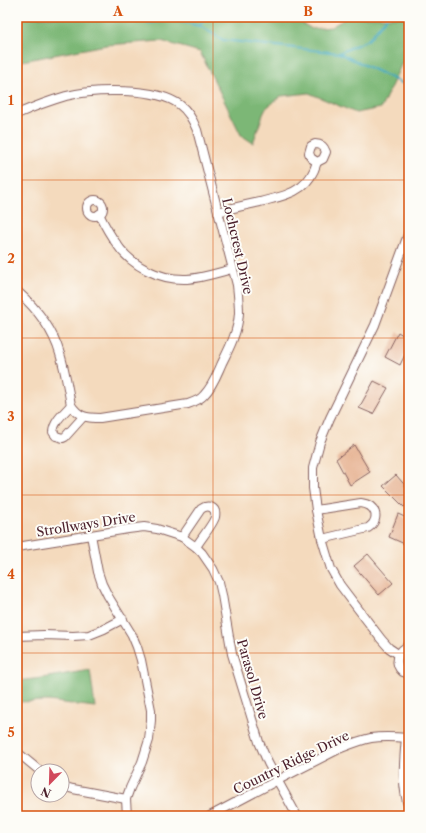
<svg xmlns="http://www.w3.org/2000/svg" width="426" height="833" font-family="'Libre Caslon Text',serif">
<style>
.forest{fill:#7bb776;stroke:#626b50}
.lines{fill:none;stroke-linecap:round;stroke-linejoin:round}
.stream{stroke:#3fa8bf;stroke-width:2}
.building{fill:#e4aa87}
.minor-casing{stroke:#86605e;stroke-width:10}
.minor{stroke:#fff;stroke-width:8}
.grid{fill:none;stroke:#d8530f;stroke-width:1;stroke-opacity:0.55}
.labels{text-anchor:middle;stroke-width:4;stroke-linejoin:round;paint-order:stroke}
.street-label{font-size:13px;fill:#4a1f2b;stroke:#fdfcf7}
.neatline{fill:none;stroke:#d8530f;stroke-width:1.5}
.grid-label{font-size:13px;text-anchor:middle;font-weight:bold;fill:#d8530f}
</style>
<rect width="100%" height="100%" fill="#fdfcf7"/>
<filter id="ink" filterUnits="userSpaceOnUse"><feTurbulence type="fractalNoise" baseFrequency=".025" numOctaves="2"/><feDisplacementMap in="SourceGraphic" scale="8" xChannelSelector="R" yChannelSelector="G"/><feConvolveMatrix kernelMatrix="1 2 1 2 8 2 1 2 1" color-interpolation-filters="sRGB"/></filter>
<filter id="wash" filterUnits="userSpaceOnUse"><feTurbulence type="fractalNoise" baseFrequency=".012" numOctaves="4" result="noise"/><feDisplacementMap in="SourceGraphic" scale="16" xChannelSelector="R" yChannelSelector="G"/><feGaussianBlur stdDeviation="0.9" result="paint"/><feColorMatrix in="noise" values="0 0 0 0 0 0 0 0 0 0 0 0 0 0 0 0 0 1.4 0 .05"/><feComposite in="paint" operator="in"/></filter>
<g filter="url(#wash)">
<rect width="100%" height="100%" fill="#f4dabd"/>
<g class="forest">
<polygon points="17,17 294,17 295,19 312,29 331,27 348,17 409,17 409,51 402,63 381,108 356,113 309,93 281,96 265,109 253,143 241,135 200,52 161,41 106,45 17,62"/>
<polygon points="90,670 95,707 48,701 17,702 17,681 42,678"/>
</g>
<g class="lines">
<g class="stream">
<polyline points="141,17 148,23 172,20 200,26 223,40 339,53 368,40 387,17"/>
<polyline points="200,26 205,17"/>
<polyline points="339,53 406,85"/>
</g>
</g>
<g id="blocks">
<g class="building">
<polygon points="398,332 409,339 409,346 400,365 385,357"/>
<polygon points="374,381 388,388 373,414 359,408"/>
<polygon points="354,445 370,472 350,485 336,459"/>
<polygon points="396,475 409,490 409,502 404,507 383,486"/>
<polygon points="398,514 409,519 409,540 407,545 389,537"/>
<polygon points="368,554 393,583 379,595 354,566"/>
</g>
</g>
</g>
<g filter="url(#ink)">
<use href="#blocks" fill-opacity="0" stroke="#86605e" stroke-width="1"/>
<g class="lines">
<g class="minor-casing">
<g id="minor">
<path d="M17 114C33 107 49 101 66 96 93 89 157 87 180 105 188 111 193 120 197 130L237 285C238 294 239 303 239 313 238 331 230 347 222 363 217 374 213 386 204 395 200 400 194 402 188 404L100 418C86 418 79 417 71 405 68 388 65 370 60 354 53 329 36 308 17 291"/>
<path d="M315 144C321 144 324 146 326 152L323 159 317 162 311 158 309 153 311 146Z"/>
<circle cx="95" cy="208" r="8"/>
<path d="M218 212C232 208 246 205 260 202 274 198 289 196 301 187 309 181 314 172 317 162"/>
<path d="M99 214C104 224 109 234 116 243 131 266 159 280 187 279 202 278 217 273 232 269"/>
<path d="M71 405C64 413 54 421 53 432L56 436 63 438 65 437 83 417"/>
<path d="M316 510 361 503C376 505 381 519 368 528L322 539"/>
<polyline points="91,535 98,572 102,584 108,596 132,635 137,647 141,660 151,710 151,720 149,740 142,762 130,788 126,799 127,816"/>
<path d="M182 537 201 509C208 504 217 507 215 517 214 523 200 540 196 547"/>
<polyline points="17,547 128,529 144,527 157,529 182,537 196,547 202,553 213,569 219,582 222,595 229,637 232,654 259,742 268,763 297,816"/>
<polyline points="17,636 44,635 73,636 89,635 104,629 123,619"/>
<path d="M409 646C398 649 393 664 403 672 404 672 408 674 409 675"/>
<polyline points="398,654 389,648 381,639 340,585 331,569 322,539 316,510 313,488 313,468 320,442 330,418 375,325 409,232"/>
<path d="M406 737C404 761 401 786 409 808"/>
<polyline points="17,752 40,771"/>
<polyline points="62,786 73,789 126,799"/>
<path d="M210 816 278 780 341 748C351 744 361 740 371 738 384 736 396 737 409 738"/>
</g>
</g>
<use href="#minor" class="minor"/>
</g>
</g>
<path class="grid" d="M213 17V816M17 180H409M17 338H409M17 495H409M17 653H409"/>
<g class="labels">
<g class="street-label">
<text transform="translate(238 246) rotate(77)" y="5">Lochcrest Drive</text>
<text transform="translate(86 524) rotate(-9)" y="5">Strollways Drive</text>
<text transform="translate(253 679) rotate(74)" y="5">Parasol Drive</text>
<text transform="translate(291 762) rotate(-26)" y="5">Country Ridge Drive</text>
</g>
</g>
<rect width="426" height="833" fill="none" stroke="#fdfcf7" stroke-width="44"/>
<g transform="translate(50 783) rotate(203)"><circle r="19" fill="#fdfcf7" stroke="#b5a4a5"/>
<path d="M0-3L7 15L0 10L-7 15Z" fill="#d1495b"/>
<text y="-6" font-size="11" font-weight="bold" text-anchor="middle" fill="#4a1f2b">N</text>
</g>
<rect x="22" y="22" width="382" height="789" class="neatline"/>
<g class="grid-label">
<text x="118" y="16">A</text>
<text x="308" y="16">B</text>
<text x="11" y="105">1</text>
<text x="11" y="263">2</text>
<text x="11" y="421">3</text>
<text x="11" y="579">4</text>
<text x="11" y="737">5</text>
</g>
</svg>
